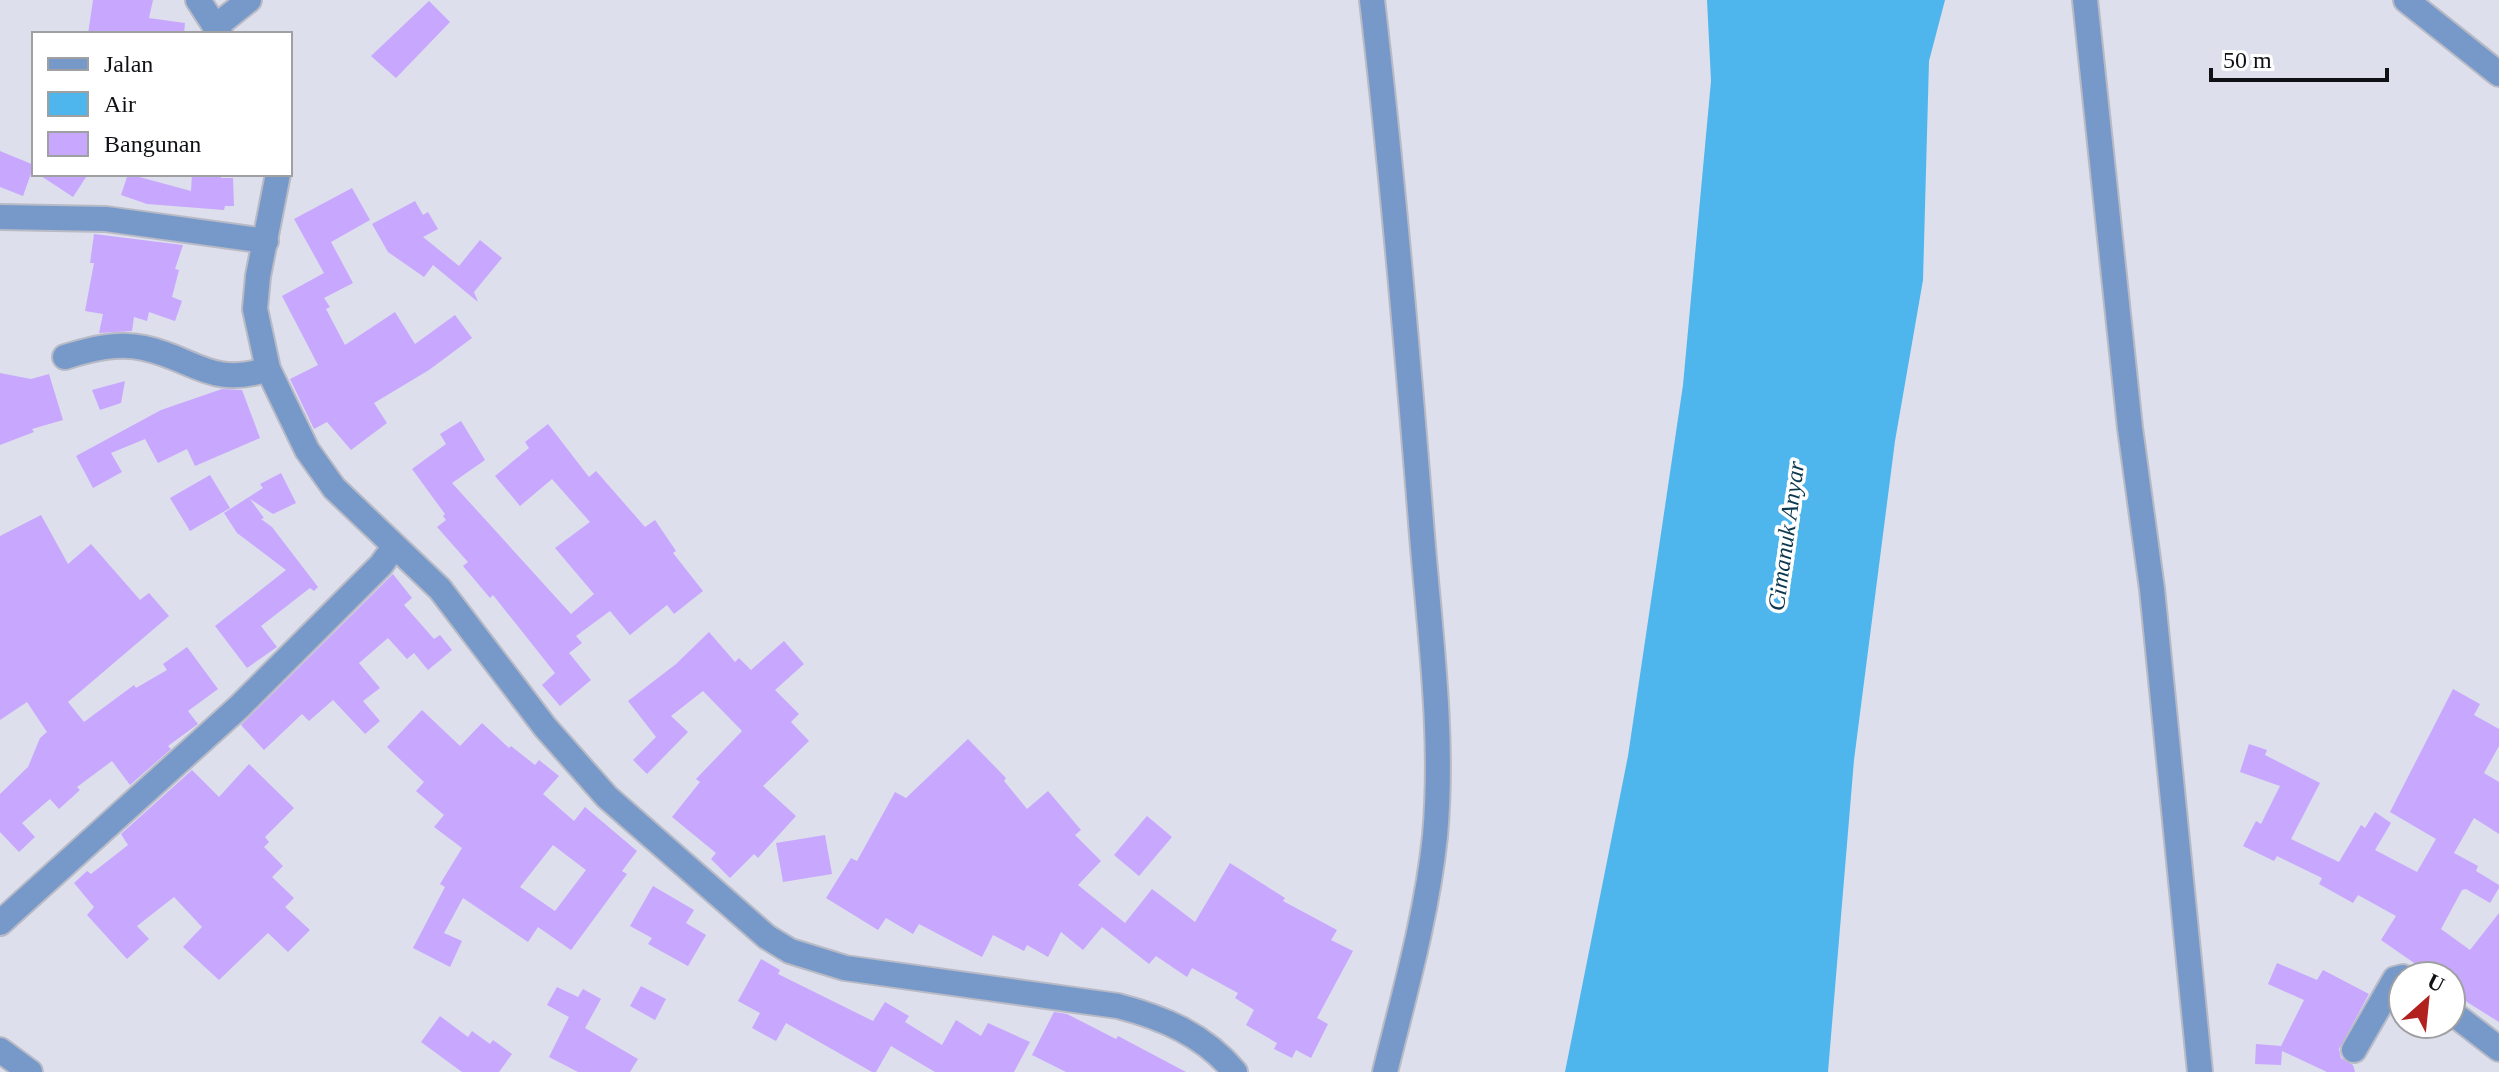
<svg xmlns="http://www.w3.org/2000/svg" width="2499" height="1072" font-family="'Times New Roman',serif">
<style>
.water{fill:#4fb5ed}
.building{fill:#c8a7fe;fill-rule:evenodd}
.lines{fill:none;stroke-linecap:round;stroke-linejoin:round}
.minor-casing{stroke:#b8bac5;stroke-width:28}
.minor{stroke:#7799ca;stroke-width:24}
.labels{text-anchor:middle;stroke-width:7;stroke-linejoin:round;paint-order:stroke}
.water-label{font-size:24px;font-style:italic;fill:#0b384e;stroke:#fff}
</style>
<rect width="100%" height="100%" fill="#dddfec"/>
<polygon class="water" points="1707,0 1945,0 1929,61 1923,280 1895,441 1854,760 1828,1072 1565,1072 1628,756 1683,385 1711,81"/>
<g class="building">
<polygon points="93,0 153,0 149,18 185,23 184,34 88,34"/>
<polygon points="429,1 450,22 396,78 371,56"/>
<polygon points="0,151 34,165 23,196 0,187"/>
<polygon points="38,174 88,174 73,197"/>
<polygon points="128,174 191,191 192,174 221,174 221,178 233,178 234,206 225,206 224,210 147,204 121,195"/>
<polygon points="352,188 370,220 331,242 353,283 324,298 330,307 326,309 345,345 395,312 415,344 455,315 472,338 429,370 374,403 387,423 351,450 327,422 314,429 290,379 318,365 282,296 324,273 294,219"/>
<polygon points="415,201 423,215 428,212 438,229 423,237 459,266 480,240 502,258 474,292 478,302 433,265 424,277 388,252 372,224"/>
<polygon points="94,234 183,245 175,269 179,270 172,297 182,301 175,321 149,312 147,321 134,317 132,331 99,333 103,314 85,311 94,263 90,263"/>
<polygon points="0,373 31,379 49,374 63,420 32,429 34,432 0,445"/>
<polygon points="125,381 121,403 100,410 92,390"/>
<polygon points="222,389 242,390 260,438 195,466 187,449 158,463 145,439 111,453 122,472 93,488 76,456 161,410"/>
<polygon points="461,421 485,460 452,483 571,614 594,594 555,548 590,522 552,479 520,506 495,476 529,448 525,442 548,424 589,477 596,471 645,527 655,520 676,551 673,553 703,591 674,614 667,605 630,635 610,611 576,636 582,643 569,653 591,680 560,706 542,685 555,673 493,595 490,598 463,566 468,562 437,527 446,520 443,516 445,514 412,469 446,444 440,434"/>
<polygon points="281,473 296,503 273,514 250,499 264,518 261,519 272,527 318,587 314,591 310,588 261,626 277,647 247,668 215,626 286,570 237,533 224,513 263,488 260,484"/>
<polygon points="210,475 230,508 190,531 170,498"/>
<polygon points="41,515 68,564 91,544 140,600 149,593 169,616 68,702 84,722 134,685 136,688 167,670 163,664 187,647 218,689 188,711 198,724 168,746 171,749 130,785 112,761 77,787 80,790 59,809 50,799 22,823 35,837 19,852 0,832 0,794 28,767 40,738 47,732 27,702 0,720 0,536"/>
<polygon points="393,574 412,598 404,605 434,639 440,635 452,650 428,670 414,653 407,659 388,638 359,663 380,688 363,701 380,721 365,734 333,700 309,721 302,714 264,750 241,725"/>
<polygon points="709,632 735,662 739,658 751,670 784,641 804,664 775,690 799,714 791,722 809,741 763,786 796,816 758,858 754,854 730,878 711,859 716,853 672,817 700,782 696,779 742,731 703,691 671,716 688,732 647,774 633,760 656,737 628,701 676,664"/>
<polygon points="2453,689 2480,704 2474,715 2499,729 2499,746 2484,773 2499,782 2499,834 2474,818 2454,853 2478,866 2476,871 2499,885 2499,888 2490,903 2466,889 2462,890 2441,929 2470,950 2499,913 2499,1022 2451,992 2451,976 2433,976 2381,940 2396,916 2358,895 2353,903 2319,884 2322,878 2277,856 2274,861 2243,846 2256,821 2261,824 2280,786 2240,772 2249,744 2267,750 2265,755 2320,783 2291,839 2339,862 2361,825 2365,828 2375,812 2391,823 2375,850 2417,872 2436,839 2390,812"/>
<path d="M422 710 460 746 482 723 509 748 511 746 535 765 539 760 559 776 543 794 574 821 585 807 637 851 622 871 627 874 571 950 538 927 528 942 463 898 444 933 462 941 450 967 413 948 445 887 440 884 462 848 434 827 444 815 416 791 424 782 387 747ZM553 845 586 870 555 911 520 887Z"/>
<polygon points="968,739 1006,778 1004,781 1027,809 1048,791 1081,830 1075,835 1101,861 1078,885 1125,923 1152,889 1195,922 1230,863 1285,898 1283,901 1337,930 1331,940 1353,951 1317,1018 1328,1024 1311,1058 1296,1050 1292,1058 1274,1049 1277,1043 1246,1025 1254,1010 1235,998 1238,993 1192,968 1187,977 1156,956 1149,964 1102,927 1083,950 1061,932 1048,957 1027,945 1024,951 993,935 982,957 919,924 913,934 886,918 878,930 826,898 851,858 857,861 895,792 906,798"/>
<polygon points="249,764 294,808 265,837 269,842 264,847 283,866 272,877 294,898 285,907 310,930 288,952 268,933 219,980 183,947 202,927 174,897 137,926 149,939 127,959 87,915 94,907 74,883 87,871 91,874 128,845 121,834 192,770 219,797"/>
<polygon points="1147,816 1172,837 1139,876 1114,855"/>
<polygon points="825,835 832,874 783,882 776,843"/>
<polygon points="653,886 694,910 686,923 706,935 688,966 648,944 652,938 630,926"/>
<polygon points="761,959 780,970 778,974 873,1021 885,1002 909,1016 905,1022 942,1045 956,1020 981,1036 988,1023 1030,1042 1014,1072 935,1072 891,1046 876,1072 872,1072 786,1023 776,1041 752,1028 760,1013 738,1001"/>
<polygon points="2277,963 2317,980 2323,970 2369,994 2339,1049 2341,1058 2353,1065 2355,1072 2327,1072 2282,1051 2281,1065 2255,1064 2256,1044 2281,1046 2304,1000 2268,984"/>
<polygon points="641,986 666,999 655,1020 630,1006"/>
<polygon points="557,987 578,997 583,989 601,999 585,1028 638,1059 630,1072 578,1072 549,1057 569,1017 547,1005"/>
<polygon points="1054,1012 1067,1014 1116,1039 1118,1036 1186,1072 1066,1072 1032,1055"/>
<polygon points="440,1016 468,1037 472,1031 490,1044 493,1040 512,1054 499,1072 462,1072 421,1042"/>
</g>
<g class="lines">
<g class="minor-casing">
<g id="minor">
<polyline points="198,0 220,34"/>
<path d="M1372 0C1393 178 1408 356 1422 535 1430 634 1444 737 1435 836 1427 915 1404 995 1385 1072"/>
<polyline points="2085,0 2130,428 2152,589 2200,1072"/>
<polyline points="2406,0 2499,74"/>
<polyline points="215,27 249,0"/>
<path d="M278 174 258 276 255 309 268 369 307 450 334 488 440 589 545 727 607 797 767 937 790 951 845 968 1118 1006C1164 1018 1204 1035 1235 1072"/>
<polyline points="0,217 106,219 266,241"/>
<path d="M65 357C90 349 118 342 144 348 195 359 211 388 268 369"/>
<polyline points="0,923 239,707 381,565 394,547"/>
<polyline points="2451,1012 2499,1049"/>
<polyline points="0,1050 30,1072"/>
<polyline points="2354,1050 2395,979 2403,977"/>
</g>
</g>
<use href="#minor" class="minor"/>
</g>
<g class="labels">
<g class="water-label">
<text transform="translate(1786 536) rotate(-82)" y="8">Cimanuk Anyar</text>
</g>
</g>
<rect x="32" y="32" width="260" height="144" fill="#ffffff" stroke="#9fa0a1" stroke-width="2"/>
<rect x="48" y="58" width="40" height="12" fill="#7799ca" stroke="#9fa0a1" stroke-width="2"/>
<text x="104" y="72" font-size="24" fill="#101115">Jalan</text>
<rect x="48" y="92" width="40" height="24" fill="#4fb5ed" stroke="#9fa0a1" stroke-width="2"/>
<text x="104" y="112" font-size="24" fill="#101115">Air</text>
<rect x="48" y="132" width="40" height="24" fill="#c8a7fe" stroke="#9fa0a1" stroke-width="2"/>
<text x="104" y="152" font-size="24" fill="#101115">Bangunan</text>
<g transform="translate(2427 1000) rotate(27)"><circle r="38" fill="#ffffff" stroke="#9fa0a1" stroke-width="2"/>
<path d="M0-6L14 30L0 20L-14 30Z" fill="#b1211e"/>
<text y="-12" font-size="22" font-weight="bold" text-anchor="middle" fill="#101115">U</text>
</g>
<path d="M2211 68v12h176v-12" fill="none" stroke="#101115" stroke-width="4"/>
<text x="2223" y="68" font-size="24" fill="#101115" stroke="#ffffff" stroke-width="6" paint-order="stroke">50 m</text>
</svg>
